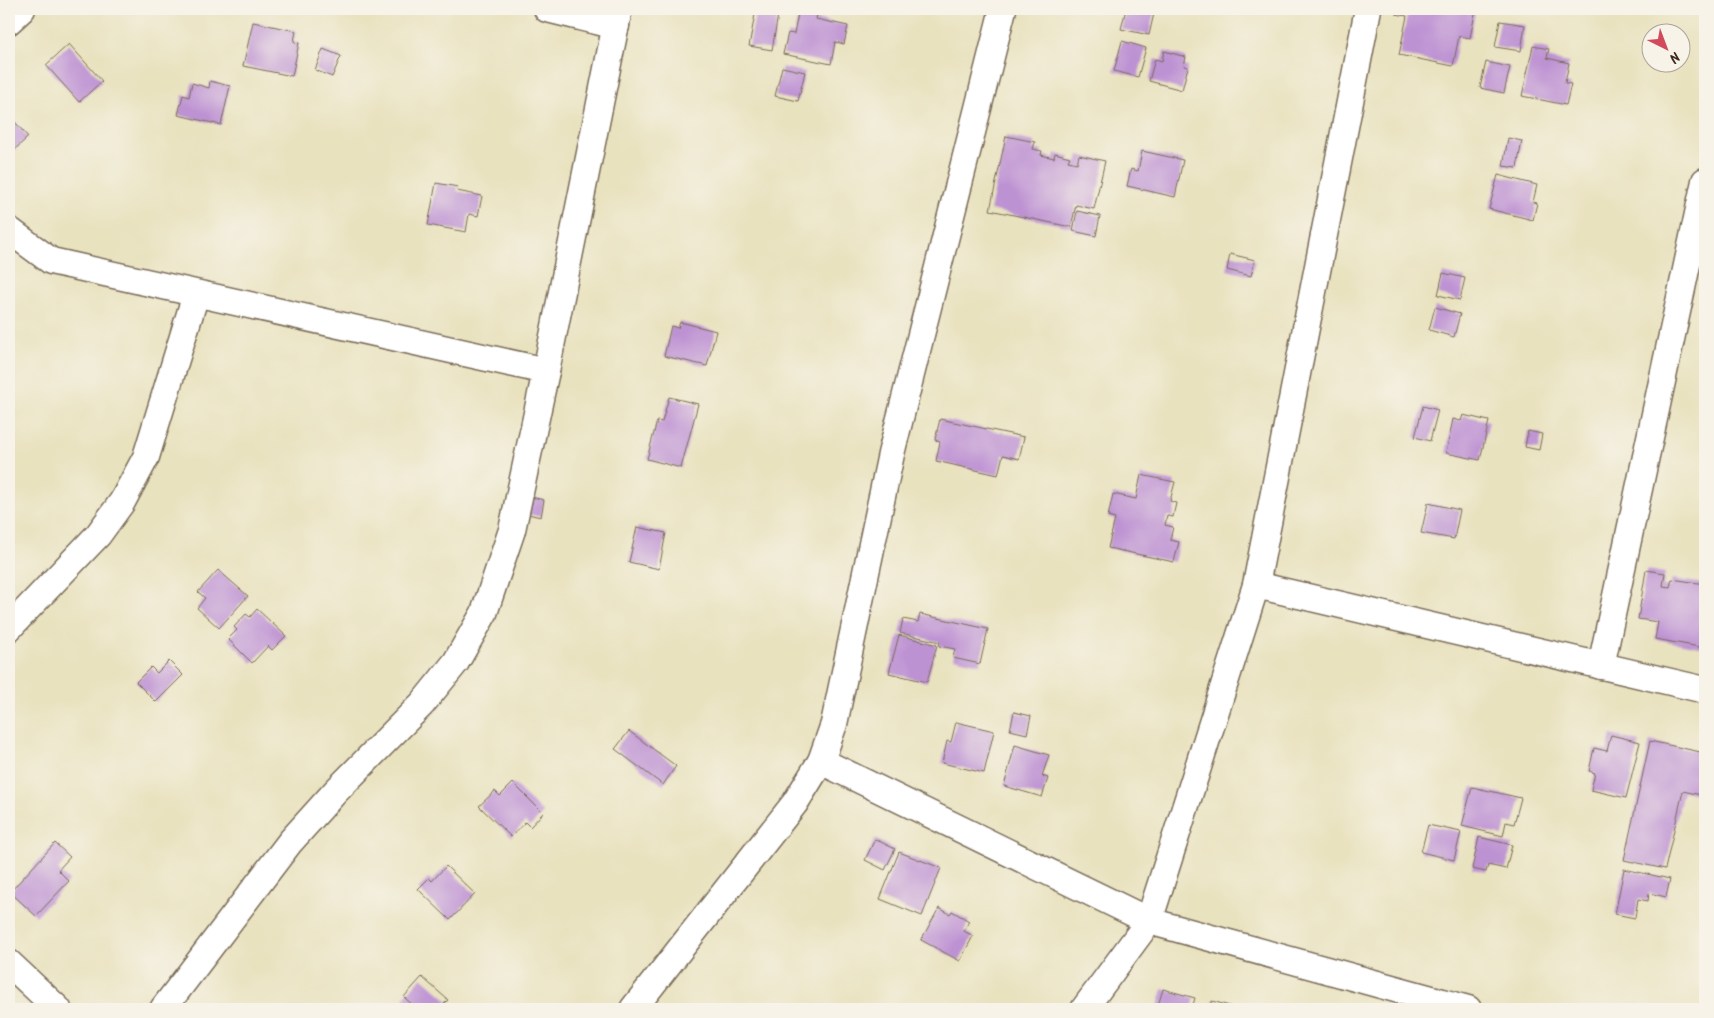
<svg xmlns="http://www.w3.org/2000/svg" width="1714" height="1018" font-family="Kalam,sans-serif">
<style>
.building{fill:#bd92d3}
.lines{fill:none;stroke-linecap:round;stroke-linejoin:round}
.minor-casing{stroke:#786a56;stroke-width:29}
.minor{stroke:#fff;stroke-width:26}
</style>
<rect width="100%" height="100%" fill="#f7f3e8"/>
<filter id="ink" filterUnits="userSpaceOnUse"><feTurbulence type="fractalNoise" baseFrequency=".02" numOctaves="2"/><feDisplacementMap in="SourceGraphic" scale="10" xChannelSelector="R" yChannelSelector="G"/><feConvolveMatrix kernelMatrix="1 2 1 2 8 2 1 2 1" color-interpolation-filters="sRGB"/></filter>
<filter id="wash" filterUnits="userSpaceOnUse"><feTurbulence type="fractalNoise" baseFrequency=".0096" numOctaves="4" result="noise"/><feDisplacementMap in="SourceGraphic" scale="20" xChannelSelector="R" yChannelSelector="G"/><feGaussianBlur stdDeviation="1.12" result="paint"/><feColorMatrix in="noise" values="0 0 0 0 0 0 0 0 0 0 0 0 0 0 0 0 0 1.4 0 .05"/><feComposite in="paint" operator="in"/></filter>
<g filter="url(#wash)">
<rect width="100%" height="100%" fill="#e9e2bf"/>
<g id="blocks">
<g class="building">
<polygon points="756,9 779,9 772,50 749,46"/>
<polygon points="799,9 818,11 816,19 848,26 844,44 835,42 831,64 783,54 788,33 794,34"/>
<polygon points="1126,9 1155,9 1149,35 1121,29"/>
<polygon points="1397,9 1476,9 1470,38 1459,36 1453,66 1399,55 1407,16 1396,14"/>
<polygon points="1500,21 1525,25 1521,51 1495,47"/>
<polygon points="253,22 296,31 294,42 299,43 292,76 243,66"/>
<polygon points="1122,41 1146,48 1138,77 1114,71"/>
<polygon points="69,44 102,81 79,102 46,65"/>
<polygon points="1533,46 1549,49 1547,58 1569,63 1565,83 1571,84 1566,105 1522,96"/>
<polygon points="323,49 341,56 332,77 315,70"/>
<polygon points="1164,51 1186,57 1184,66 1188,67 1182,90 1149,81 1155,59 1162,61"/>
<polygon points="1486,62 1510,67 1504,93 1480,88"/>
<polygon points="782,67 805,72 798,101 775,96"/>
<polygon points="210,81 230,86 221,125 178,115 183,95 189,97 192,83 209,88"/>
<polygon points="9,115 28,137 9,155"/>
<polygon points="1006,136 1035,142 1033,149 1042,151 1041,155 1054,158 1055,153 1070,157 1068,161 1077,163 1079,155 1105,161 1094,209 1076,205 1071,227 990,210"/>
<polygon points="1508,138 1522,141 1517,168 1503,166"/>
<polygon points="1142,151 1183,160 1175,197 1127,186 1131,169 1138,171"/>
<polygon points="1498,175 1537,185 1533,202 1537,203 1533,220 1489,209"/>
<polygon points="436,183 458,187 457,191 482,196 478,216 469,214 466,232 428,225"/>
<polygon points="1077,211 1100,216 1096,236 1073,231"/>
<polygon points="1230,254 1255,260 1251,276 1227,270"/>
<polygon points="1443,273 1465,278 1460,300 1438,295"/>
<polygon points="1435,307 1460,314 1454,337 1429,330"/>
<polygon points="680,322 716,331 707,366 664,356 671,326 678,328"/>
<polygon points="669,397 698,404 681,468 647,459 657,421 662,422"/>
<polygon points="1423,406 1438,410 1430,441 1415,437"/>
<polygon points="1463,415 1489,421 1480,460 1446,453 1453,419 1461,421"/>
<polygon points="940,419 1024,437 1019,459 1003,455 998,475 936,461 940,442 935,440"/>
<polygon points="1528,431 1542,434 1539,450 1525,447"/>
<polygon points="1141,475 1175,482 1170,501 1176,503 1173,517 1167,516 1165,525 1173,527 1170,540 1179,542 1174,562 1108,548 1115,519 1108,517 1113,494 1136,499"/>
<polygon points="527,496 544,500 541,517 523,513"/>
<polygon points="1428,503 1460,510 1454,539 1421,533"/>
<polygon points="637,527 666,533 659,569 629,562"/>
<polygon points="218,570 248,596 219,628 197,608 205,598 198,592"/>
<polygon points="1646,570 1665,573 1663,586 1670,587 1672,579 1705,584 1705,648 1655,639 1658,622 1638,619"/>
<polygon points="257,609 286,636 272,650 268,646 252,663 228,639 237,630 234,627 246,614 250,617"/>
<polygon points="920,614 988,629 980,664 953,658 955,649 939,646 940,642 900,633 903,619 918,622"/>
<polygon points="899,635 937,645 927,682 889,673"/>
<polygon points="169,661 183,675 156,702 136,682 151,667 157,673"/>
<polygon points="1014,712 1031,716 1027,734 1010,730"/>
<polygon points="956,722 994,731 984,773 942,763 947,741 951,742"/>
<polygon points="629,731 676,766 663,785 615,749"/>
<polygon points="1611,735 1640,742 1626,798 1591,790 1595,773 1589,771 1594,748 1607,751"/>
<polygon points="1650,741 1705,753 1705,796 1683,791 1665,869 1624,860"/>
<polygon points="1015,745 1049,755 1042,776 1048,778 1042,797 1004,786"/>
<polygon points="513,783 543,813 530,827 525,822 511,837 479,806 495,791 500,796"/>
<polygon points="1472,787 1521,798 1514,824 1506,822 1503,836 1462,826"/>
<polygon points="1428,825 1461,832 1454,860 1421,852"/>
<polygon points="1479,837 1512,845 1506,869 1488,865 1486,872 1472,869"/>
<polygon points="875,839 895,849 885,870 865,860"/>
<polygon points="55,843 70,857 58,870 69,881 36,916 10,892"/>
<polygon points="899,852 941,868 922,916 880,899"/>
<polygon points="446,866 475,894 450,920 418,889 429,878 432,881"/>
<polygon points="1624,869 1670,879 1666,897 1649,893 1648,901 1638,899 1635,918 1615,914"/>
<polygon points="939,908 950,914 952,911 969,921 964,931 973,936 960,961 921,940"/>
<polygon points="422,977 448,1000 439,1009 417,1009 404,997"/>
<polygon points="1163,989 1195,998 1193,1005 1206,1009 1157,1009"/>
<polygon points="1212,1001 1240,1009 1210,1009"/>
</g>
</g>
</g>
<g filter="url(#ink)">
<use href="#blocks" fill-opacity="0" stroke="#786a56" stroke-width="1"/>
<g class="lines">
<g class="minor-casing">
<g id="minor">
<polyline points="547,9 616,26"/>
<polyline points="9,21 22,9"/>
<polyline points="9,230 51,261 546,371"/>
<polyline points="1256,585 1705,690"/>
<polyline points="9,628 98,535 122,502 146,457 196,294"/>
<polyline points="1601,666 1705,181"/>
<polyline points="821,761 1149,921 1468,1009"/>
<polyline points="9,963 58,1009"/>
<polyline points="163,1009 290,842 336,791 422,704 456,662 484,613 512,530 546,371 619,9"/>
<polyline points="633,1009 795,803 821,761 834,724 891,454 1003,9"/>
<polyline points="1084,1009 1149,921 1256,585 1368,9"/>
</g>
</g>
<use href="#minor" class="minor"/>
</g>
</g>
<rect width="1714" height="1018" fill="none" stroke="#f7f3e8" stroke-width="30"/>
<g transform="translate(1666 48) rotate(138)"><circle r="24" fill="#f7f3e8" stroke="#aca397"/>
<path d="M0-4L9 19L0 12L-9 19Z" fill="#d1495b"/>
<text y="-8" font-size="14" font-weight="bold" text-anchor="middle" fill="#3b2a1e">N</text>
</g>
</svg>
